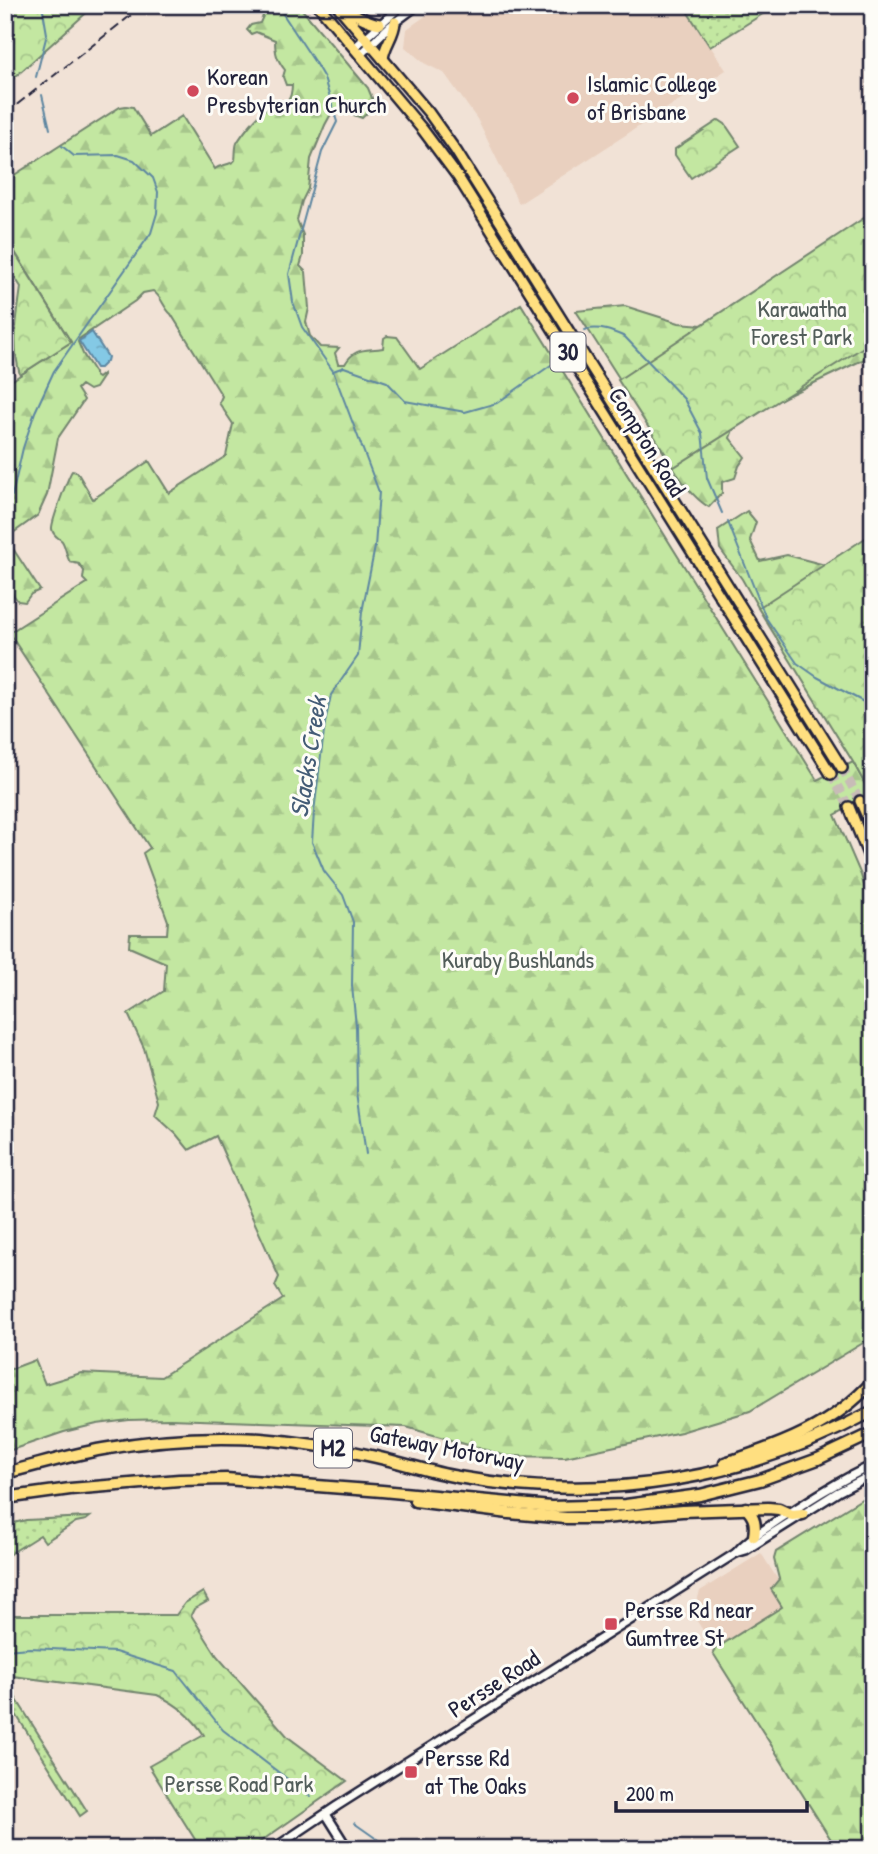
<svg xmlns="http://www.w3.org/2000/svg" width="878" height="1854" font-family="'Patrick Hand',sans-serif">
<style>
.built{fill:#e9d0bf}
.grass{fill:url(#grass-dots);stroke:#72846e;stroke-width:2}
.forest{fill:url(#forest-firs);stroke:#72846e;stroke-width:2}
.park{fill:url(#park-crowns);stroke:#72846e;stroke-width:2}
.water{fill:url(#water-ripples);stroke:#5d86a1;stroke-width:2}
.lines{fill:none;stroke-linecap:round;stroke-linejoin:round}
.stream{stroke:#5d86a1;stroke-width:2}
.major-tunnel{stroke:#c8bcb7;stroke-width:9;stroke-dasharray:9 4.5;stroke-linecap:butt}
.minor-casing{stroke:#22223b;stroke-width:12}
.major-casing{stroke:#22223b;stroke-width:14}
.highway-casing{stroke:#22223b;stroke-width:15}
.minor{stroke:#fdfcf7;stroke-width:7}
.major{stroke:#ffdf80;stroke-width:9}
.highway{stroke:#ffdf80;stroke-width:10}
.rail{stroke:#22223b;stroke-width:2;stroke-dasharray:10 5;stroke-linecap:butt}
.poi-dot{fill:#d1495b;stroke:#fdfcf7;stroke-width:2.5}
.labels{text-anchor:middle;stroke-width:6;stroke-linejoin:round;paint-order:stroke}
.shield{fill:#fdfcf7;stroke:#646373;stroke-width:2}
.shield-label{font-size:23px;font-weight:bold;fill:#22223b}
.poi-label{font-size:24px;fill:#22223b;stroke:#fdfcf7;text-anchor:start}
.park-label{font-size:24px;fill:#525d5a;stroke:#fdfcf7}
.street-label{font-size:24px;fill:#22223b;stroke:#fdfcf7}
.water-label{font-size:26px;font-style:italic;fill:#445c76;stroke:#fdfcf7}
</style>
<defs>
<pattern id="grass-dots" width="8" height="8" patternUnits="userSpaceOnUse" patternTransform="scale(1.75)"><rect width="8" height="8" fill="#c3e7a1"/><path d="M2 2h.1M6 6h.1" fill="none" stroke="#a7c68c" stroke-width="1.8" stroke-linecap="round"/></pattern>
<pattern id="forest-firs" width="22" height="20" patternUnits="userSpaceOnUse" patternTransform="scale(1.75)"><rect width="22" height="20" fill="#c3e7a1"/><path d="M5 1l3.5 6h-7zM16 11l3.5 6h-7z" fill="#a7c68c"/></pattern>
<pattern id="park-crowns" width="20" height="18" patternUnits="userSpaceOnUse" patternTransform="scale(1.75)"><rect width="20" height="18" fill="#c3e7a1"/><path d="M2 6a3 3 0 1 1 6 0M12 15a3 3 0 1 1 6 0" fill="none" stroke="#a7c68c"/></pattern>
<pattern id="water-ripples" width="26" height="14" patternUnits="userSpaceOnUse" patternTransform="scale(1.75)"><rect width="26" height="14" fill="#84c9e5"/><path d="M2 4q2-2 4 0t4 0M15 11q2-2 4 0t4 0" fill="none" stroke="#72acc5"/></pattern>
</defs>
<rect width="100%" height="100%" fill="#f1e2d6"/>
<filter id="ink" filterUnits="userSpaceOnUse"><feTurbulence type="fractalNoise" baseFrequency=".0143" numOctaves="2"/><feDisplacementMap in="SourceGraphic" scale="14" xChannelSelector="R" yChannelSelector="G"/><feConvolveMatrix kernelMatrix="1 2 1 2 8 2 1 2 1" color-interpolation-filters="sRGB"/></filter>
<g filter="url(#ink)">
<g class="built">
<polygon points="441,5 683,5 726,70 519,204 477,119 447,77 444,73 424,63 405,47 407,29"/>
<polygon points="761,1553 780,1583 782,1607 715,1649 693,1615 700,1591"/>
</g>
<g class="grass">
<polygon points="683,5 777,5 710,47"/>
<polygon points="90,1517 86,1520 76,1522 45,1542 40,1535 5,1557 5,1525 26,1520"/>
<polygon points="5,1681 87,1811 80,1816 5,1697"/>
</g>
<g class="forest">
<path d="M270 5H298L300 7 368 88 375 105 362 118 346 112 331 114 325 125 311 159 308 189 302 201 297 220 303 235V256L300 266 306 272 309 308 306 322 310 336 320 347 339 348 335 353 338 364H345C355 347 365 351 383 348L384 338 387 336 397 337 420 369 521 304 817 780 853 762 871 795 835 815 861 875 873 918V1337L750 1411 681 1432 565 1457 506 1456 406 1427 170 1419 129 1420 97 1424 64 1432 5 1452V1395L11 1393 6 1371 35 1360 45 1384 81 1373 161 1377 283 1299 275 1286 279 1277 216 1136 189 1150 176 1134 155 1115 159 1102 144 1048 128 1014 164 991 166 963 129 947 130 934H167L168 921 143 853 150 848 9 633 87 583 83 579 84 571 79 564 70 562C66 556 66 547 62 541 58 537 53 536 52 529 51 523 68 477 72 471L77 472 93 499 149 461 169 493 226 456 233 424 219 403 222 396 171 314C163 307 162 297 153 291L143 293 135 301 79 339 78 342 83 354 95 373V376L98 378 103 374V376L95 388 89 390 81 385 77 389 84 400 58 438 47 495 38 515 6 538 40 590 31 594 25 602 18 601 5 584V385L71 342 5 236V181L120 107 126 106 133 107 151 136 182 116 215 169C221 164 230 166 235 160 236 154 235 148 237 143 242 134 259 113 267 108 281 99 291 110 292 85H286L283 77 285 70C277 60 275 53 275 40L256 32 251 34 247 30 251 25 260 23 263 16V9Z"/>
<path d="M873 216V355L770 404 734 427 730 438 745 457 739 466 735 478 722 482V493L709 507C684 494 658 442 643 416 621 381 599 346 576 311L625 306 679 323 714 326Z"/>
<polygon points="747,511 756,522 750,540 760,561 787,555 825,565 759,609 742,579 720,549 718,530"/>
<polygon points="873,1492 873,1849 837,1849 713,1653 715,1649 782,1607 771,1589 779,1579 774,1559 776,1552"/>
</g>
<g class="park">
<polygon points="5,5 95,5 5,86"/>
<polygon points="719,120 725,124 740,146 691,178 675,155 675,149"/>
<polygon points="873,212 873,341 674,467 618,380"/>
<path d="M5 237 71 342 20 375C11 342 17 320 21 287L5 262Z"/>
<polygon points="873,533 873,799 853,762 758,608"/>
<path d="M203 1592 208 1601 194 1609 191 1615 217 1656 288 1737 347 1781 250 1849H201L149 1766 204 1735C192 1716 177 1704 157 1695L5 1675V1615H176L185 1603Z"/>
</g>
<polygon class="water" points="92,332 108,357 107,361 100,368 96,368 79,341"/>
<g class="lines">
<g class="stream">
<polyline points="277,5 314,61 324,78 337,122 322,152 289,274 293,302 302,327 333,371 344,367 387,382 405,401 465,412 497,403 551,365"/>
<polyline points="36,77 47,34 42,5"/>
<polyline points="42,95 50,129"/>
<path d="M585 330C599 326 612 331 625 337L684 399 702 433 707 478 722 513"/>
<polyline points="333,371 379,492 375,547 362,612 358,656 331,695 325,723 314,812 312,842 324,871 343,895 353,922 352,986 356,1026 357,1093 366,1154"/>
<polyline points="12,496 23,448 35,412 54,371 151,233 157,213 158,192 153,178 134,160 118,155 74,156 62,146"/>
<polyline points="728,522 766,618 797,663 817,677 873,707"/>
<polyline points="5,1650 30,1648 115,1652 176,1671 223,1730 311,1797"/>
<polyline points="354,1823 391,1849"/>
</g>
<g class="major-tunnel">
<polyline points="842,768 860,801"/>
<polyline points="831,774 849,807"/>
</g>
<g class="minor-casing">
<g id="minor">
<polyline points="354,48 402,5"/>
<polyline points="360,55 390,26 418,5"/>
<path d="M736 1553C746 1540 761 1532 774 1523 806 1502 838 1481 873 1465"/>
<polyline points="326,1814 348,1849"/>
<polyline points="273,1849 337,1806 736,1553 746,1550 838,1492 873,1474"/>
</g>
</g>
<g class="major-casing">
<g id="major">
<polyline points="318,5 423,130 458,177 831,774"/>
<polyline points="337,5 429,113 456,151 842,768"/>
<path d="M341 9C355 12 365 22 380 24"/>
<path d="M383 59C384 45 394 37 395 22"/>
<polyline points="860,801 873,830"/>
<polyline points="849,807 873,867"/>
</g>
</g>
<g class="highway-casing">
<g id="highway">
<path d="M725 1463C781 1445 833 1426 873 1381"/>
<path d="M5 1473C38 1465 70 1455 103 1449 155 1439 208 1436 261 1439 300 1442 338 1448 376 1457 403 1463 430 1472 458 1477 603 1503 743 1481 873 1411"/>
<polyline points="5,1498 70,1489 179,1480 226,1479 382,1491 551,1507 626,1505 700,1495 760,1480 818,1459 873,1433"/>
<polyline points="415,1501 509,1513 566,1518 603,1518 682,1511 768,1508 779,1509 792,1515 803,1514"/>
<path d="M746 1508C755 1517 756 1524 754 1536"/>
</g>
</g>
<use href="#minor" class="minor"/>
<use href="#major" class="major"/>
<use href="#highway" class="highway"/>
<polyline class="rail" points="5,114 144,5"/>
</g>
</g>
<g class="poi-dot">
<circle cx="193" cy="91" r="7"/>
<circle cx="573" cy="98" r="7"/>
<rect x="604" y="1617" width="14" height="14" rx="3.5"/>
<rect x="404" y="1765" width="14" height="14" rx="3.5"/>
</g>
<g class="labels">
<g class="shield">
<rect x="550.5" y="332.5" width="35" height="39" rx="5"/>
<rect x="314" y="1428.5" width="38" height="39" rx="5"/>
</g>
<g class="shield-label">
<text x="568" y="360">30</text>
<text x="333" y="1456">M2</text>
</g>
<g class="poi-label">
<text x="207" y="85">Korean<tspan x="207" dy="28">Presbyterian Church</tspan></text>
<text x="587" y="92">Islamic College<tspan x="587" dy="28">of Brisbane</tspan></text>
<text x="625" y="1618">Persse Rd near<tspan x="625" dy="28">Gumtree St</tspan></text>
<text x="425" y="1766">Persse Rd<tspan x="425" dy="28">at The Oaks</tspan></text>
</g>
<g class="park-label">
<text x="802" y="317">Karawatha<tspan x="802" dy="28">Forest Park</tspan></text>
<text x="518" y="968">Kuraby Bushlands</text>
<text x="239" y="1792">Persse Road Park</text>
</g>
<g class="street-label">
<text transform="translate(647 442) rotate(58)" y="8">Compton Road</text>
<text transform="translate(447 1448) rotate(11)" y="8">Gateway Motorway</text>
<text transform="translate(494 1684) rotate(-33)" y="8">Persse Road</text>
</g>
<g class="water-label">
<text transform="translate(308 757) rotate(-81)" y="9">Slacks Creek</text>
</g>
</g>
<rect width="878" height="1854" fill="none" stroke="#fdfcf7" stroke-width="28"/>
<rect x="14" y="14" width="850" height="1826" fill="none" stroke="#22223b" stroke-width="2.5" filter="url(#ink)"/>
<path d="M616 1801v10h191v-10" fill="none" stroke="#22223b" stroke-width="3.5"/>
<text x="626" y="1801" font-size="21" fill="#22223b" stroke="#fdfcf7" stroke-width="5" paint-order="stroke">200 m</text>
</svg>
